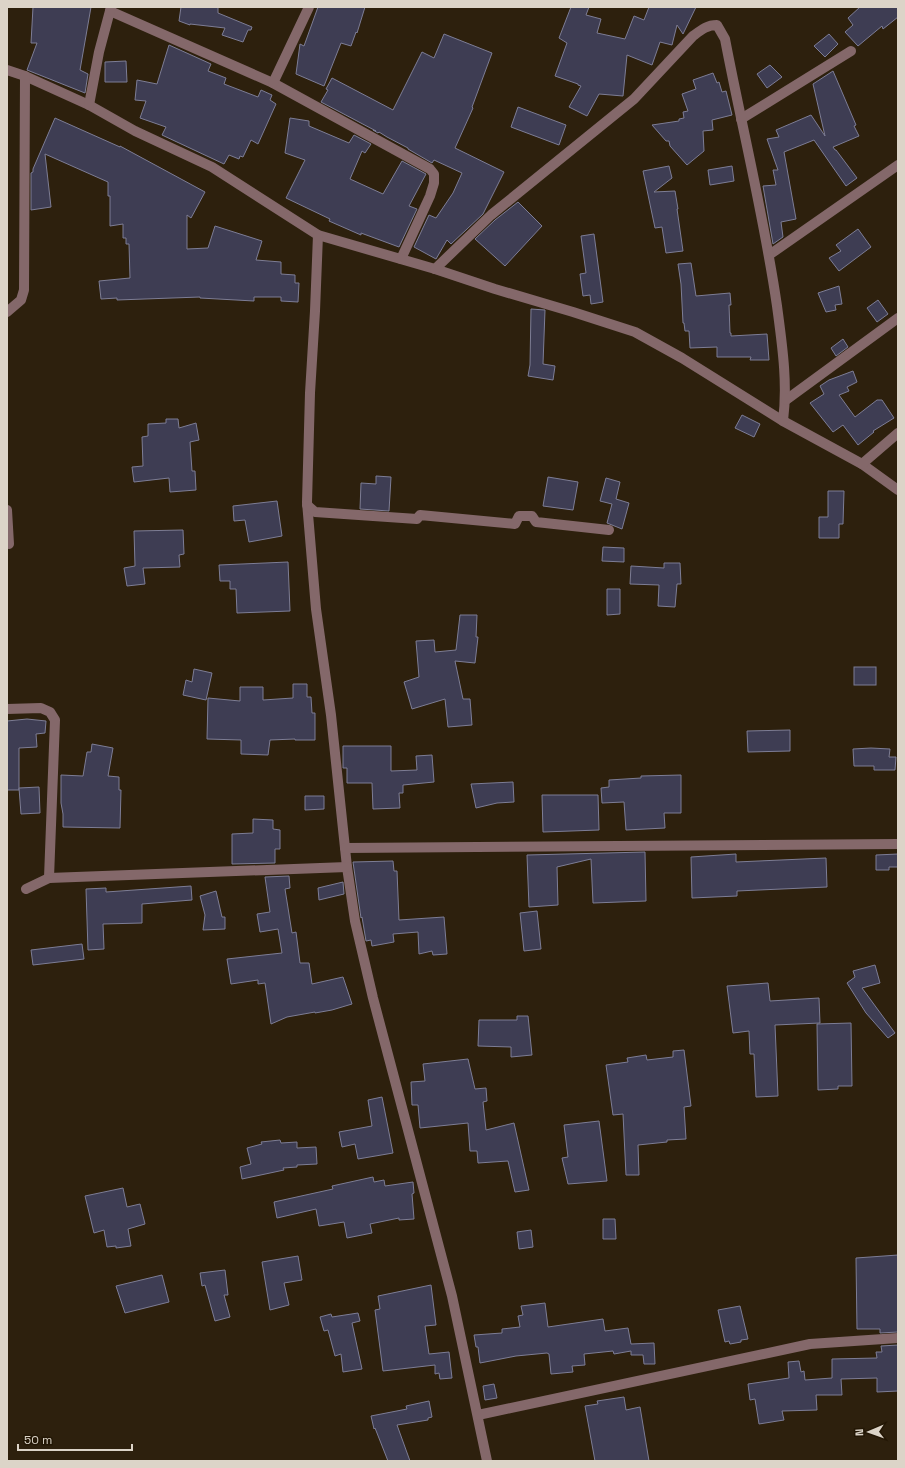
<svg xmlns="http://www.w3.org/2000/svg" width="905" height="1468" font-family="'Space Grotesk',sans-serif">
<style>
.building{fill:#3e3d53;stroke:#7d7d95}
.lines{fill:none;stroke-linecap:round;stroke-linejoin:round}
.minor{stroke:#84686a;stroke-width:10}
</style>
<rect width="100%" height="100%" fill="#2d200d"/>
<g class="building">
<polygon points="33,7 91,7 80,70 88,74 85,93 27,70 37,43 31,43"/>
<polygon points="181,7 218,7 218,13 252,27 251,30 248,30 243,42 222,35 225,28 190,24 190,25 179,21"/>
<polygon points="318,7 365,7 357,33 356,32 351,46 341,43 324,86 296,74 300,44 304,46"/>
<polygon points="571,7 589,7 586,15 601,19 597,33 625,39 634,16 644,20 649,7 696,7 683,34 677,25 672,45 660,42 652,65 627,55 623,96 599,94 587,116 569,107 581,86 578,85 578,84 555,76 567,43 559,38"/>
<polygon points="860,7 898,7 898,17 883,29 882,26 858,46 845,32 853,25 848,18"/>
<polygon points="444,34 492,53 472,107 473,108 455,148 504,172 483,214 451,244 447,240 436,259 414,247 429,215 436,218 453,193 462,173 434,160 432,163 408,149 408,148 387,137 379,132 378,133 373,130 376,131 321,102 328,90 326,89 332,78 393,110 422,52 434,58"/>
<polygon points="829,34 838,44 825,57 814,46"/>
<polygon points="169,45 211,64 208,71 226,78 224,84 258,97 261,90 272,95 270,100 276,104 258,144 251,140 243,157 240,156 239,159 229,155 224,164 162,135 166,127 140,118 146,101 135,100 137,80 157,84"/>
<polygon points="126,61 127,82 105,82 105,62"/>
<polygon points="770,65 782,77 767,88 757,74"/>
<polygon points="833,71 856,125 854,126 859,136 833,147 835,150 836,150 857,178 846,186 814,140 784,152 796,219 781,222 783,237 773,244 763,186 776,185 773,170 778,170 767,139 779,137 776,130 811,115 825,136 813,84"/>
<polygon points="713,73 717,83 719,82 722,92 726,91 732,115 712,120 713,130 703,131 704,151 687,165 670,146 669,141 666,141 652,125 679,121 679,119 684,118 683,112 688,111 682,94 696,89 693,80"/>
<polygon points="518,107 566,125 559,145 511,127"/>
<polygon points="55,118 120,147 120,146 205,192 191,218 187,215 187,249 208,248 215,226 262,241 256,260 281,262 281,274 295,275 295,283 299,283 298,302 281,301 281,297 254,297 254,301 200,298 200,297 117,300 117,298 101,299 99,281 130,278 129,244 126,244 126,238 123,238 123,224 110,226 110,196 108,196 108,182 45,154 51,207 31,210 31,173 33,172 33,169"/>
<polygon points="290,118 309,121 309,126 349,143 354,135 371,144 365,153 362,151 350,179 383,194 402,161 426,174 409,206 417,209 399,247 361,233 361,235 329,221 330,219 286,198 305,160 285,153"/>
<polygon points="669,166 672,178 654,192 675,191 678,209 677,209 683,251 666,253 662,227 655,228 643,171"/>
<polygon points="732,166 734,181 710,185 708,170"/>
<polygon points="518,202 542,226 505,266 475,239 495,220"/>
<polygon points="858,229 871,247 839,271 829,258 841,251 836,245"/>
<polygon points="594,234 603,302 591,304 590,295 583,296 580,274 586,273 581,236"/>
<polygon points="691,263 696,296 730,293 731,305 729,305 730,333 731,333 731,336 767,334 769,360 750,360 751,357 717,357 717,347 690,348 689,331 685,331 684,323 683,323 681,284 678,264"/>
<polygon points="839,286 842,304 835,305 836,310 826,312 818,293"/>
<polygon points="878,300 888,314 877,322 867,308"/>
<polygon points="531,309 545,310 543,364 555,366 553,380 528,376 530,365"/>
<polygon points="843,339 848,347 836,356 831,348"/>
<polygon points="853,371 857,382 847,387 849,391 839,395 855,417 877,400 882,400 894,418 873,431 874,432 858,445 843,425 833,432 810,403 824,394 820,386 829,380"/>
<polygon points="742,415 760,424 754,437 735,428"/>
<polygon points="166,419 178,419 179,428 196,423 199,440 190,442 192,471 195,471 196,490 170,492 169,478 134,482 132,467 143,466 142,437 148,436 148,424 166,423"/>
<polygon points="376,476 391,477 389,511 360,509 361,483 376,484"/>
<polygon points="548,477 578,482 573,510 543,506"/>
<polygon points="606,478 620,482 616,499 629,503 622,529 607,523 612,504 600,501"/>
<polygon points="828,491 844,491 843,524 839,524 839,538 819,538 819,517 828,517"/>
<polygon points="277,501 282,536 249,542 245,520 234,521 233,506"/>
<polygon points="183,530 184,554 179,555 180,567 143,568 145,584 127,586 124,568 135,566 134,531"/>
<polygon points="603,547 624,548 624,562 602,561"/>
<polygon points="288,562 290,611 237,613 236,589 230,589 230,581 220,581 219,565"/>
<polygon points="664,563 680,563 681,584 677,584 675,607 658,606 659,585 630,584 631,566 664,568"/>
<polygon points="607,589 620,589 620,614 607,615"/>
<polygon points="460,615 477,615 476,637 478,637 475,663 455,661 463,699 470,699 472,725 448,727 445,699 412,709 404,682 419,677 416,641 434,640 435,652 456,650"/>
<rect x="854" y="667" width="22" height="18"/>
<polygon points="194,669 212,673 206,700 183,695 186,680 192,682"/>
<polygon points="293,684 307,684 307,697 311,697 312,713 315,713 315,740 295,740 295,739 270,740 268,755 241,754 241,740 207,739 208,698 240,701 240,687 263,687 263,700 293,698"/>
<polygon points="27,719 46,721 45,733 36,734 37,747 19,748 19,790 7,790 7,721"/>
<polygon points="790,730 790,751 748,752 747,731"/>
<polygon points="92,744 113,748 108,776 119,777 119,790 121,790 120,828 63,827 63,814 61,803 61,775 83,776 87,752 91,752"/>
<polygon points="343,746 391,746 391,771 417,770 416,756 432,755 434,782 403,785 403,793 399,793 400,808 373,809 372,783 347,783 347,768 343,768"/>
<polygon points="871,748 890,749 889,757 896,757 895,770 874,770 874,766 854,766 853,749"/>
<polygon points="681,775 681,813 664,813 665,828 626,830 624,802 602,803 601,788 609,787 609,780 641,778 641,776"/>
<polygon points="513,782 514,802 497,803 476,808 471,784"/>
<polygon points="39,787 40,813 21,814 19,788"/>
<polygon points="542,795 598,795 599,830 543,832"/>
<polygon points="305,796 324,796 324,809 305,810"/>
<polygon points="253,819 273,820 273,829 280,830 280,849 275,849 275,863 232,864 232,834 253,833"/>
<polygon points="645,852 646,901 593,903 591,859 557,867 558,905 529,907 527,855"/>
<polygon points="736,854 736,862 826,858 827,887 737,891 737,896 692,898 691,857"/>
<polygon points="898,854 898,867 889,867 889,870 876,870 876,855"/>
<polygon points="393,861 394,871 397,871 399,920 444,917 447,954 433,955 432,951 419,954 418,932 393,934 394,942 372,946 371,940 366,941 362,917 361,918 353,862"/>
<polygon points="289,876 290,888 285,889 292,933 296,932 300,963 309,963 312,984 343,977 352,1004 332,1010 315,1013 315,1012 287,1017 271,1024 265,983 258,984 258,980 231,984 227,959 282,953 278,929 260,932 257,914 270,912 265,877"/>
<polygon points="343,882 344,894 319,900 318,888"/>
<polygon points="191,886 192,900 142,904 142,923 103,924 104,949 88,950 86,889 106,888 106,892"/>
<polygon points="216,891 222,917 225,917 225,929 203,930 205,915 200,896"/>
<polygon points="537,911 541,949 524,951 520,913"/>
<polygon points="82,944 84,959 33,965 31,950"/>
<polygon points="875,965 880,983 862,988 895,1033 888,1038 866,1013 847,983 855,977 853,971"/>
<polygon points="768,983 770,1001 819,998 820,1023 775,1025 778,1096 756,1097 754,1054 750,1054 749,1031 733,1033 727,986"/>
<polygon points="517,1016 528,1016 532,1055 511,1057 511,1047 478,1046 479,1020 517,1020"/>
<polygon points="851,1023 852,1086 838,1086 838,1089 818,1090 817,1024"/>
<polygon points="684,1050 691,1106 684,1107 686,1139 667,1140 667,1142 638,1145 639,1175 626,1175 623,1114 613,1115 606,1065 628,1062 627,1058 646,1055 647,1060 673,1057 673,1051"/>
<polygon points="468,1059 475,1089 486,1088 487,1101 483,1102 486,1130 514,1123 529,1190 515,1192 508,1161 478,1163 477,1151 470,1151 468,1123 420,1128 418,1105 412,1105 411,1082 425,1081 423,1064"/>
<polygon points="382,1097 393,1153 358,1159 355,1144 342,1147 339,1132 372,1126 368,1100"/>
<polygon points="599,1121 607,1181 568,1184 562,1158 568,1157 564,1125"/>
<polygon points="280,1140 281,1143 297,1142 297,1148 316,1147 317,1164 297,1165 297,1167 283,1168 284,1170 242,1179 240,1167 251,1164 247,1148 262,1144 261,1142"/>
<polygon points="373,1177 374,1182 384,1180 385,1186 413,1182 414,1193 412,1194 414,1219 399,1220 399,1218 370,1224 372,1233 347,1238 344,1222 319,1226 316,1209 277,1218 274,1202 333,1189 332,1186"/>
<polygon points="123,1188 127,1207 140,1204 145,1224 128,1229 131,1246 116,1248 116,1246 107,1247 104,1230 94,1233 85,1196"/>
<polygon points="603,1219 615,1219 616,1239 603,1239"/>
<polygon points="531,1230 533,1247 519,1249 517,1232"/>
<polygon points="898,1255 898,1332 880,1333 880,1329 857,1329 856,1258"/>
<polygon points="298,1256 302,1280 284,1283 289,1305 270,1310 262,1262"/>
<polygon points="225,1270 228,1295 224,1295 230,1317 215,1321 205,1285 202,1286 200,1273"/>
<polygon points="162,1275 169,1302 125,1313 116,1286"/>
<polygon points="431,1285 436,1325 425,1326 429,1354 449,1352 452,1378 440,1379 439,1373 435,1374 435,1365 383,1371 375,1310 380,1309 378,1296"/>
<polygon points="545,1303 548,1327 603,1319 605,1331 628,1328 631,1344 654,1343 655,1364 644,1364 643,1355 631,1355 631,1351 614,1354 613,1351 584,1354 585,1365 572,1366 573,1372 551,1374 549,1354 547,1353 516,1356 480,1363 478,1347 476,1347 474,1335 502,1333 502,1329 520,1327 518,1316 523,1315 521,1306"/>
<polygon points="740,1306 748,1339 741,1340 741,1342 730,1344 729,1341 725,1342 718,1310"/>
<polygon points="358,1313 360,1321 352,1323 362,1369 343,1372 341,1354 335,1356 328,1330 324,1331 320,1317 331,1314 332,1317"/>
<polygon points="898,1345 898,1391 877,1392 877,1378 841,1379 842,1395 816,1395 817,1410 782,1411 784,1420 759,1424 755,1399 750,1400 748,1384 789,1378 788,1362 799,1361 801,1372 804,1371 805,1380 832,1378 832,1359 877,1358 876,1352 882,1352 881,1346"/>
<polygon points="494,1384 497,1398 485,1400 483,1386"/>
<polygon points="624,1397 626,1410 640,1407 649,1461 595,1461 585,1406 598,1404 597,1401"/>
<polygon points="429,1401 432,1417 428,1418 428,1420 397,1425 410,1461 388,1461 375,1428 374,1429 371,1416 407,1409 406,1406"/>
</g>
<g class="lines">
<g class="minor">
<polyline points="110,11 273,83 430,169 434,174 434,183 430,196 401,259"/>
<polyline points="7,70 25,76 89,105 135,131 212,167 318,235 435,269 495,289 573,312 635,332 682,358 783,421 862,464 898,490"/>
<polyline points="273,83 309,7"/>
<polyline points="89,105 99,52 111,7"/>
<polyline points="741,119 851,51"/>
<polyline points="318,235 315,311 310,393 307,502 316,609 331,715 347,867 355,921 373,998 452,1296 487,1461"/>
<polyline points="769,255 898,165"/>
<path d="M435 269 491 215 634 99 693 36C701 30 707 25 717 25L725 39C742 128 764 216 777 306 782 344 788 383 783 421"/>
<polyline points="7,312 21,300 24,290 25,76"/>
<polyline points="786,400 898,318"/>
<polyline points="862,464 898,433"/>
<polyline points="307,505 315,512 417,519 420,515 515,524 519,516 532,516 536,522 609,530"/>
<polyline points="7,510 9,544"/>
<polyline points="7,709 41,708 50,712 55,720 49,878"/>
<polyline points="345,848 898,844"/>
<polyline points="26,889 49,878 347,867"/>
<polyline points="478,1415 810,1344 898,1338"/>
</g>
</g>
<rect width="905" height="1468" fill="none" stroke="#dcd4c8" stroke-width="16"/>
<g transform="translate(869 1432) rotate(268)" stroke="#231705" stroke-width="3" paint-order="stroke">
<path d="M0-3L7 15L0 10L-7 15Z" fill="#dcd4c8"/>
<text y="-6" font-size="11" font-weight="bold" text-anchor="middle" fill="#dcd4c8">N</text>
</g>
<path d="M18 1444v6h114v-6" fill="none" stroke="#dcd4c8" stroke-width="2"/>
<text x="24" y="1444" font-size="12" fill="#dcd4c8" stroke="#231705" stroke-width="3" paint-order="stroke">50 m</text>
</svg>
